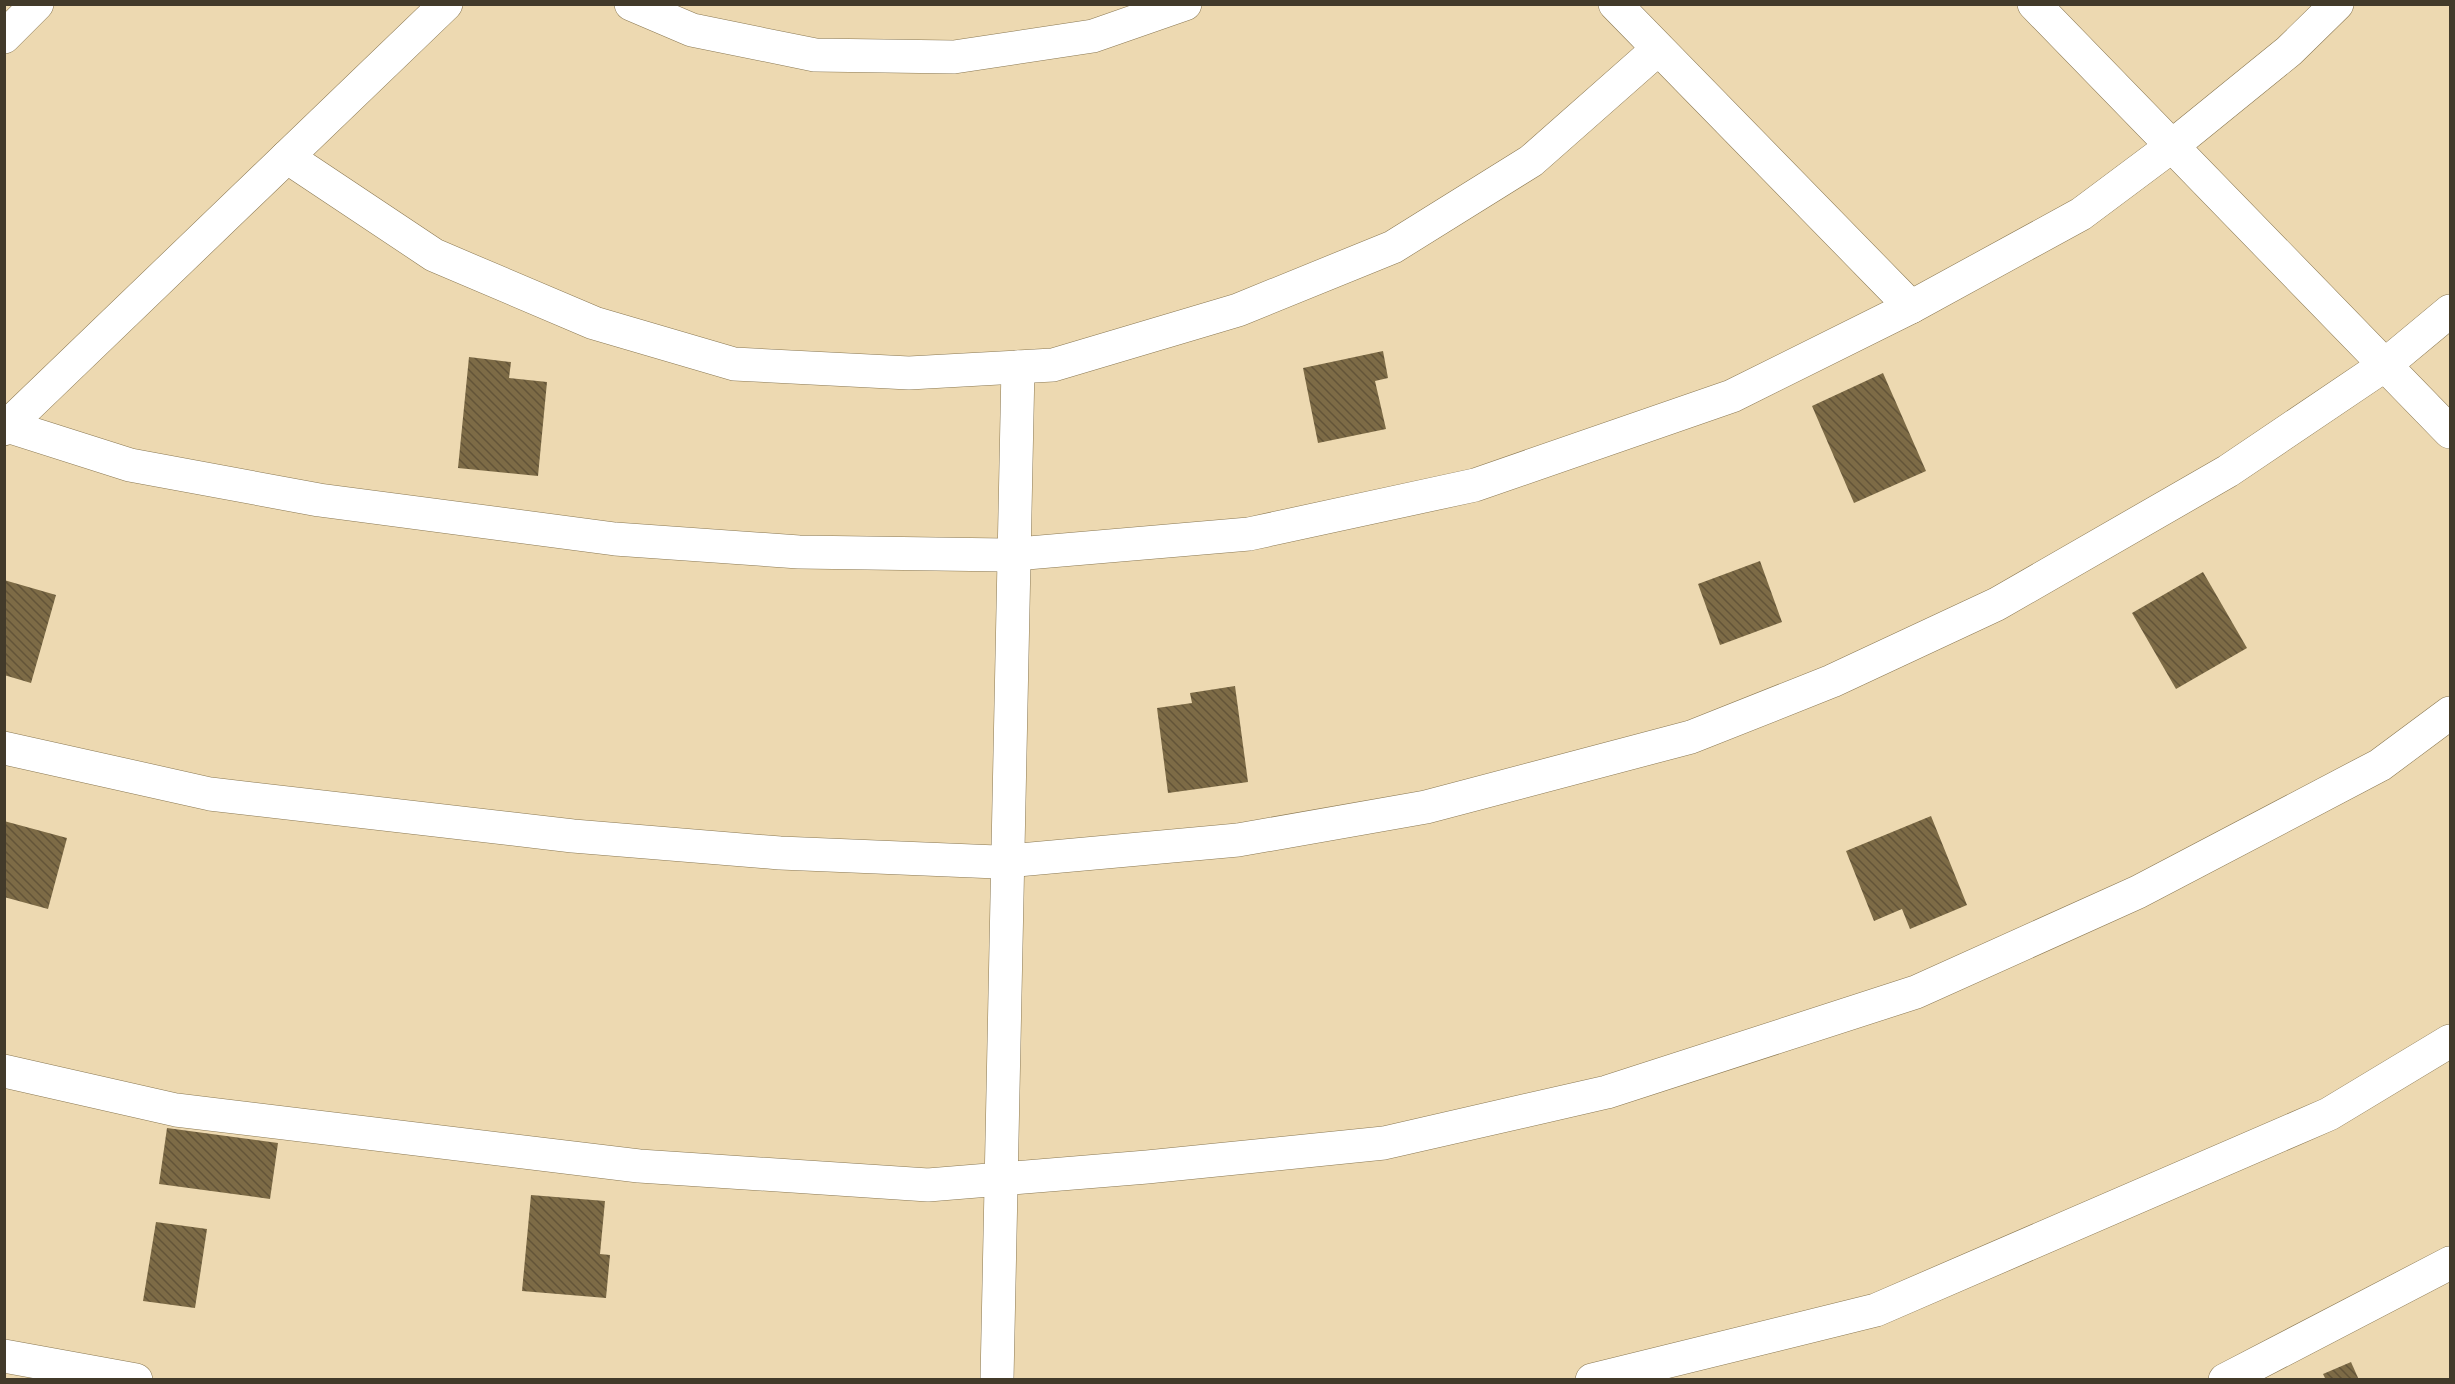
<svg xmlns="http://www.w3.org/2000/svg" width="2455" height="1384" font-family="'Golos Text',sans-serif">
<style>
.building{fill:url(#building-back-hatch)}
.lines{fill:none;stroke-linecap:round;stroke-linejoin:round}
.street-casing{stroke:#8a7852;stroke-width:34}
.street{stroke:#fff;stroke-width:33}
</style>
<defs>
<pattern id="building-back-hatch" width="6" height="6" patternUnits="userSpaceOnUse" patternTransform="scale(1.5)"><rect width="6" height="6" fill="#7d6b46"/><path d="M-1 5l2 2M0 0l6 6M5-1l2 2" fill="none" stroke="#635438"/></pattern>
</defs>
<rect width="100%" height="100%" fill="#edd9b1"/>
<g class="building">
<polygon points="1383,351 1388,378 1375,381 1386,429 1318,443 1303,368"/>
<polygon points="469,357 511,362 509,378 547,382 538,476 458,468"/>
<polygon points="1883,373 1926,471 1854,503 1812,406"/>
<polygon points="1760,561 1782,622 1720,645 1698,584"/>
<polygon points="2203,572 2247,648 2176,689 2132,613"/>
<polygon points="4,580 56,595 31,683 4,675"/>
<polygon points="1235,686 1248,782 1168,793 1157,708 1192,703 1190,693"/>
<polygon points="1931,816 1967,905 1910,929 1902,909 1874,921 1846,851"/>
<polygon points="4,821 67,838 48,909 4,897"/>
<polygon points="167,1128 278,1143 270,1199 159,1184"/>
<polygon points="531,1195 605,1201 600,1254 610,1255 606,1298 522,1291"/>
<polygon points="156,1222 207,1229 195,1308 143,1301"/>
<polygon points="2351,1362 2359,1380 2326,1380 2323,1374"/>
</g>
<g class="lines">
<g class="street-casing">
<g id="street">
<polyline points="631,4 692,30 815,55 954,57 1093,36 1185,4"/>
<polyline points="1615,4 1911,307"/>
<polyline points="2034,4 2450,432"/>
<polyline points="4,37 37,4"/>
<polyline points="287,157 434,255 594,323 734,364 909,373 1053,365 1238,310 1393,247 1531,161 1658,49"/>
<polyline points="4,425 130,465 319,500 615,539 799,552 1005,555 1249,534 1475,485 1732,396 1911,307 2081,214 2172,146 2289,51 2337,4"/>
<polyline points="4,429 446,4"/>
<polyline points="4,748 210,794 573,836 780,853 997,862 1238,840 1426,807 1691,737 1832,681 1997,604 2228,471 2385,365 2450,311"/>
<polyline points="4,1071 176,1110 639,1166 928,1185 1147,1167 1384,1143 1607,1092 1916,992 2138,892 2380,765 2450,713"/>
<polyline points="4,1356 136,1380"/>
<polyline points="997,1380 1018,367"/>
<polyline points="1592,1380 1876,1310 2329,1114 2450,1041"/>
<polyline points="2225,1380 2450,1263"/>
</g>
</g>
<use href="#street" class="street"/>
</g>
<rect width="2455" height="1384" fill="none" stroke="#423a2a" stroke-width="12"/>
</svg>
